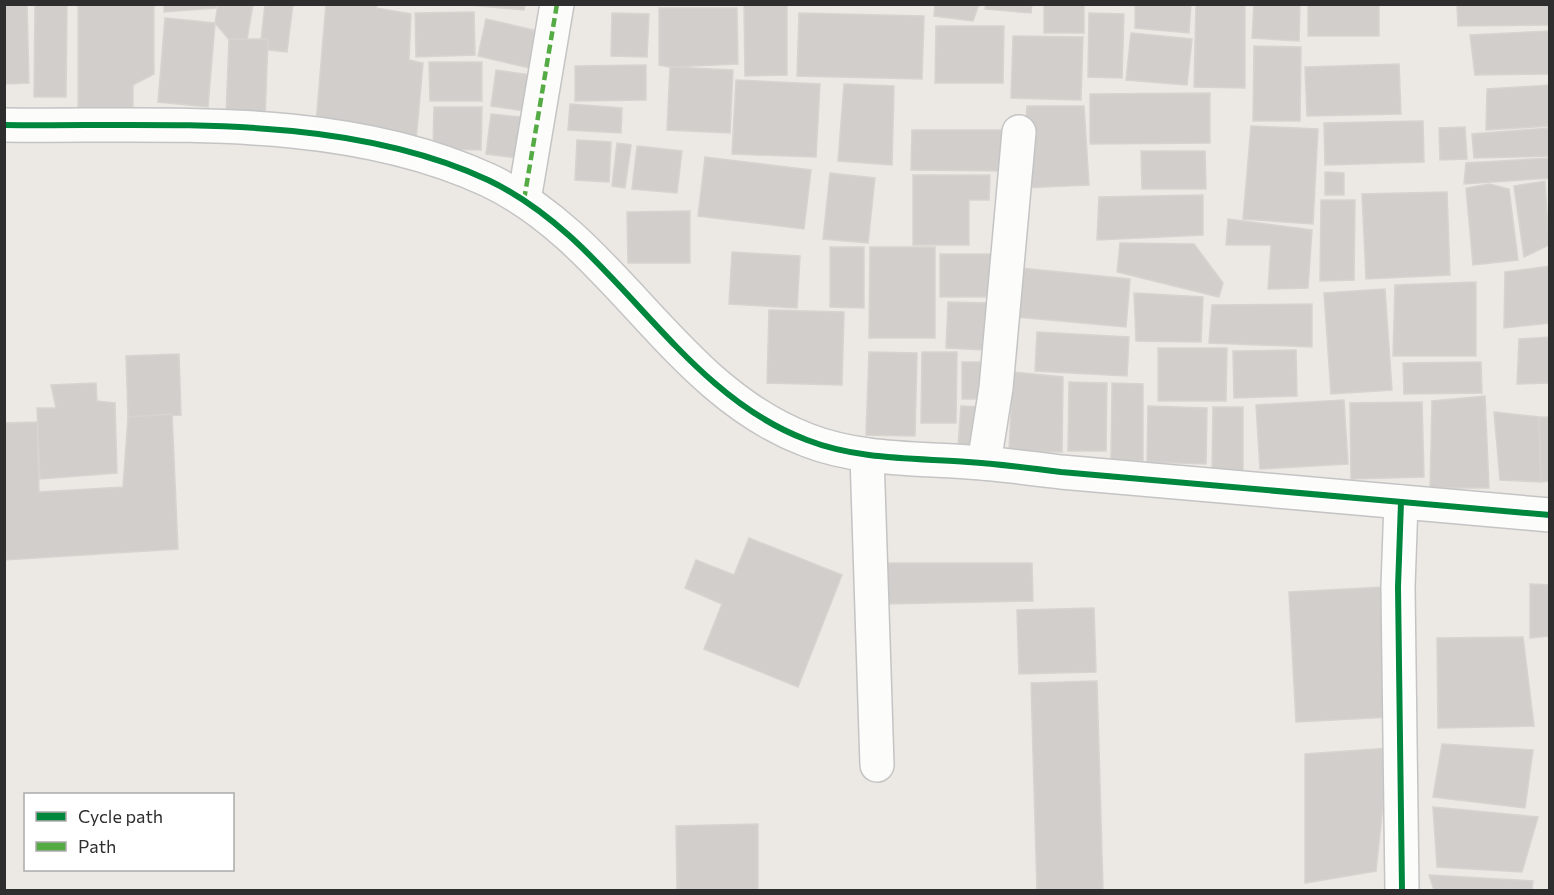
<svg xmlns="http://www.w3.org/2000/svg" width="1554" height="895" font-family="Commissioner,sans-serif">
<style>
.building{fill:#d1cecb;stroke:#d7d4d0;stroke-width:1.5}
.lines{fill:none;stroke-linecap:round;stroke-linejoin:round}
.minor-casing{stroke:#c5c4c5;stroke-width:36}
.minor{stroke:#fcfcfb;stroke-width:33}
.quiet{stroke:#54ab44;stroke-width:4.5;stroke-dasharray:9 4.5;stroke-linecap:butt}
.cycleway-casing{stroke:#fff;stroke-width:10}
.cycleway{stroke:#00873e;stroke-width:6}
</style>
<rect width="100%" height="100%" fill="#ece8e4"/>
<g class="building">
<polygon points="4,4 27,4 29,83 4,84"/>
<polygon points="35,4 67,4 66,97 34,97"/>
<polygon points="78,4 154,4 154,74 133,85 133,116 78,115"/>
<polygon points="164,4 216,4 216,8 164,12"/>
<polygon points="218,4 253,4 246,46 233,44 215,23"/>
<polygon points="265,4 293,4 287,52 260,49"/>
<polygon points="326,4 377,4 376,8 411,14 409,60 423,63 416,141 316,123"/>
<polygon points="458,4 525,4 524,10"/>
<polygon points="744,4 787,4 787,75 745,76"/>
<polygon points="935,4 979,4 973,21 934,16"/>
<polygon points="986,4 1032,4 1031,13 985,9"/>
<rect x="1044" y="4" width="40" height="29"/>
<polygon points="1135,4 1191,4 1189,33 1135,28"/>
<polygon points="1196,4 1245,4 1245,88 1194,87"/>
<polygon points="1254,4 1300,4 1299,41 1252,38"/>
<rect x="1308" y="4" width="71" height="32"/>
<polygon points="1457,4 1550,4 1550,25 1458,26"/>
<polygon points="659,8 737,8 738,64 670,67 659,65"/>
<polygon points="474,12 475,55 416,57 415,13"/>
<polygon points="612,13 649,14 647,57 611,56"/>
<polygon points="799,13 924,16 922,79 797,76"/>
<polygon points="1089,13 1124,14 1122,78 1088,77"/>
<polygon points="165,18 215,23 208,107 158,102"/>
<polygon points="486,19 546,33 538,70 478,56"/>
<polygon points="936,26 1004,26 1003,83 935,83"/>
<polygon points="1550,31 1550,74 1475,75 1470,35"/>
<polygon points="1131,33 1192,39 1187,85 1126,80"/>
<polygon points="1013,36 1083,37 1081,100 1011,98"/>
<polygon points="229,39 268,39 265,119 226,115"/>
<polygon points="1254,46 1301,47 1300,121 1253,121"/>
<polygon points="429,62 482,62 482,101 430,101"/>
<polygon points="1399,64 1401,114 1307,116 1305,67"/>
<polygon points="646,65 646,100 575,101 575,66"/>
<polygon points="670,67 733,70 730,133 667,130"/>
<polygon points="496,70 537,76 531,112 491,106"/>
<polygon points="736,80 820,84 816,157 732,154"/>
<polygon points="844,84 894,86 892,165 838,161"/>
<polygon points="1550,85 1550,126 1486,130 1487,89"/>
<polygon points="1210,93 1210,143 1090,144 1090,94"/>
<polygon points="570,104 622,108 621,133 568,130"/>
<polygon points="1027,106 1084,106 1089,185 1021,188"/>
<polygon points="434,107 482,107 481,150 433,149"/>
<polygon points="491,114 530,118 525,159 486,154"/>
<polygon points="1423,121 1424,162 1325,165 1324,123"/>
<polygon points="1251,126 1318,129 1313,224 1243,219"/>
<polygon points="1465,127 1467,159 1440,160 1439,128"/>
<polygon points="1550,128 1550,156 1474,158 1472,134"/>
<polygon points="912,130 1004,130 1005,171 911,170"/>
<polygon points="577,140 611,142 609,182 575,180"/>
<polygon points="617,143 631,145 625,188 612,186"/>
<polygon points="637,146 682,151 677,193 632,189"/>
<polygon points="1141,151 1205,151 1206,189 1142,189"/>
<polygon points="705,157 811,170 804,229 698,216"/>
<polygon points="1550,158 1550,178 1464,184 1466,163"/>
<polygon points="1325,172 1344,173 1344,195 1325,195"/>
<polygon points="830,173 875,178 868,243 823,239"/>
<polygon points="913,175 990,175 989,200 969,200 969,245 913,245"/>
<polygon points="1545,181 1549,245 1524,257 1514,186"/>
<polygon points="1489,184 1509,189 1518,260 1473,265 1466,188"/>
<polygon points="1447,192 1450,275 1366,279 1362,194"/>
<polygon points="1203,195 1203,235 1097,240 1099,197"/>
<polygon points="1321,200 1355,200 1354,280 1320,281"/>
<polygon points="690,211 690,263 628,263 627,212"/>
<polygon points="1228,219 1312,230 1308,288 1268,289 1271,245 1226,245"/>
<polygon points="1120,243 1194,244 1223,283 1219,297 1117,272"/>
<polygon points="830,247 864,247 864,308 830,307"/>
<polygon points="870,247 935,247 935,338 869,338"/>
<polygon points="732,252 800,256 797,308 729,304"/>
<rect x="940" y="254" width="57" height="43"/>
<polygon points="1550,266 1550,323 1504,328 1505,272"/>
<polygon points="1020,268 1130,279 1126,327 1015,317"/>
<polygon points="1476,282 1476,356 1393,356 1395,285"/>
<polygon points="1385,289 1392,390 1331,394 1324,293"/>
<polygon points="1134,293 1203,297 1201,342 1136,341"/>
<polygon points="948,302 987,303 985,350 946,348"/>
<polygon points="1312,304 1312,347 1209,343 1212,305"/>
<polygon points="769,310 844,312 842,385 767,383"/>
<polygon points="1037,332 1129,337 1127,376 1035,371"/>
<polygon points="1550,337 1550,383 1517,384 1519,339"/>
<polygon points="1158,348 1227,348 1226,401 1158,401"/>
<polygon points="1296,350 1297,396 1234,398 1233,351"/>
<polygon points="869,352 917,353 915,436 866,435"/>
<polygon points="922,352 957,352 956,423 921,423"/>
<polygon points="179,354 181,415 128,417 126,356"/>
<rect x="962" y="362" width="25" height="37"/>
<polygon points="1481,362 1482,393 1404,394 1403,363"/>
<polygon points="1013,372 1063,377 1062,452 1009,451"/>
<polygon points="1069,382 1107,383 1106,451 1068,451"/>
<polygon points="96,383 97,401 115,403 117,473 40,479 37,408 56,408 51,385"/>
<polygon points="1112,383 1143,384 1143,461 1111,460"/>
<polygon points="1485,396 1489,488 1430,488 1432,401"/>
<polygon points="1344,400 1348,464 1260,469 1256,405"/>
<polygon points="1422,402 1424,477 1351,479 1350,403"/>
<polygon points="961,406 984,407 980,445 958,446"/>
<polygon points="1148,406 1207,408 1206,464 1147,462"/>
<polygon points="1213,407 1243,407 1243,473 1212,473"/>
<polygon points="1494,412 1539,417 1541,482 1500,480"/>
<polygon points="172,414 178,549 4,560 4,423 37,422 39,492 123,487 128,417"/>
<polygon points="1539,417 1550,417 1550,481 1541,482"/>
<polygon points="749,538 842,575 798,687 704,649 722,604 685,588 696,560 734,575"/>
<polygon points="886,563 1032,563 1033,601 884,604"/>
<polygon points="1530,584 1550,585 1550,636 1530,638"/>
<polygon points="1384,587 1390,717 1296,722 1289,592"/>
<polygon points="1094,608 1096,672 1019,674 1017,610"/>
<polygon points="1523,637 1534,726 1438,728 1437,638"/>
<polygon points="1097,681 1103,890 1037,890 1031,683"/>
<polygon points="1442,744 1533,750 1525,808 1433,797"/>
<polygon points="1389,748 1376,871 1305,883 1305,754"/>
<polygon points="1433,807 1538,817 1522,872 1437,867"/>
<polygon points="758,824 758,890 677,890 676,826"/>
<polygon points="1429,875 1533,881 1532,890 1434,890"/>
</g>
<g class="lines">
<g class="minor-casing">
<g id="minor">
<path d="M4 125C163 127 341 112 488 180 615 240 674 390 807 440 858 460 915 458 968 462 999 464 1030 468 1061 472L1550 515"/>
<polyline points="524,200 557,4"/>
<polyline points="867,455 877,765"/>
<polyline points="984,463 996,388 1019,132"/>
<polyline points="1401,502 1398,587 1402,890"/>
</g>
</g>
<use href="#minor" class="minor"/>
<polyline class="quiet" points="524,200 557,4"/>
<g class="cycleway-casing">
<g id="cycleway">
<path d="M4 125C163 127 341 112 488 180 615 240 674 390 807 440 858 460 915 458 968 462 999 464 1030 468 1061 472L1550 515"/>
<polyline points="1401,502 1398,587 1402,890"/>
</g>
</g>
<use href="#cycleway" class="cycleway"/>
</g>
<rect width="1554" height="895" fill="none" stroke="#2e2e2e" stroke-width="12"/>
<rect x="24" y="793" width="210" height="78" fill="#ffffff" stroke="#ababab" stroke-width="1.5"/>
<rect x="36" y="812" width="30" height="9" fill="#00873e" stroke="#ababab" stroke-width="1.5"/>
<text x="78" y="823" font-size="18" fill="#2e2e2e">Cycle path</text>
<rect x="36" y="842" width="30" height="9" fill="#54ab44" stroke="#ababab" stroke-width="1.5"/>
<text x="78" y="853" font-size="18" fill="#2e2e2e">Path</text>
</svg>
